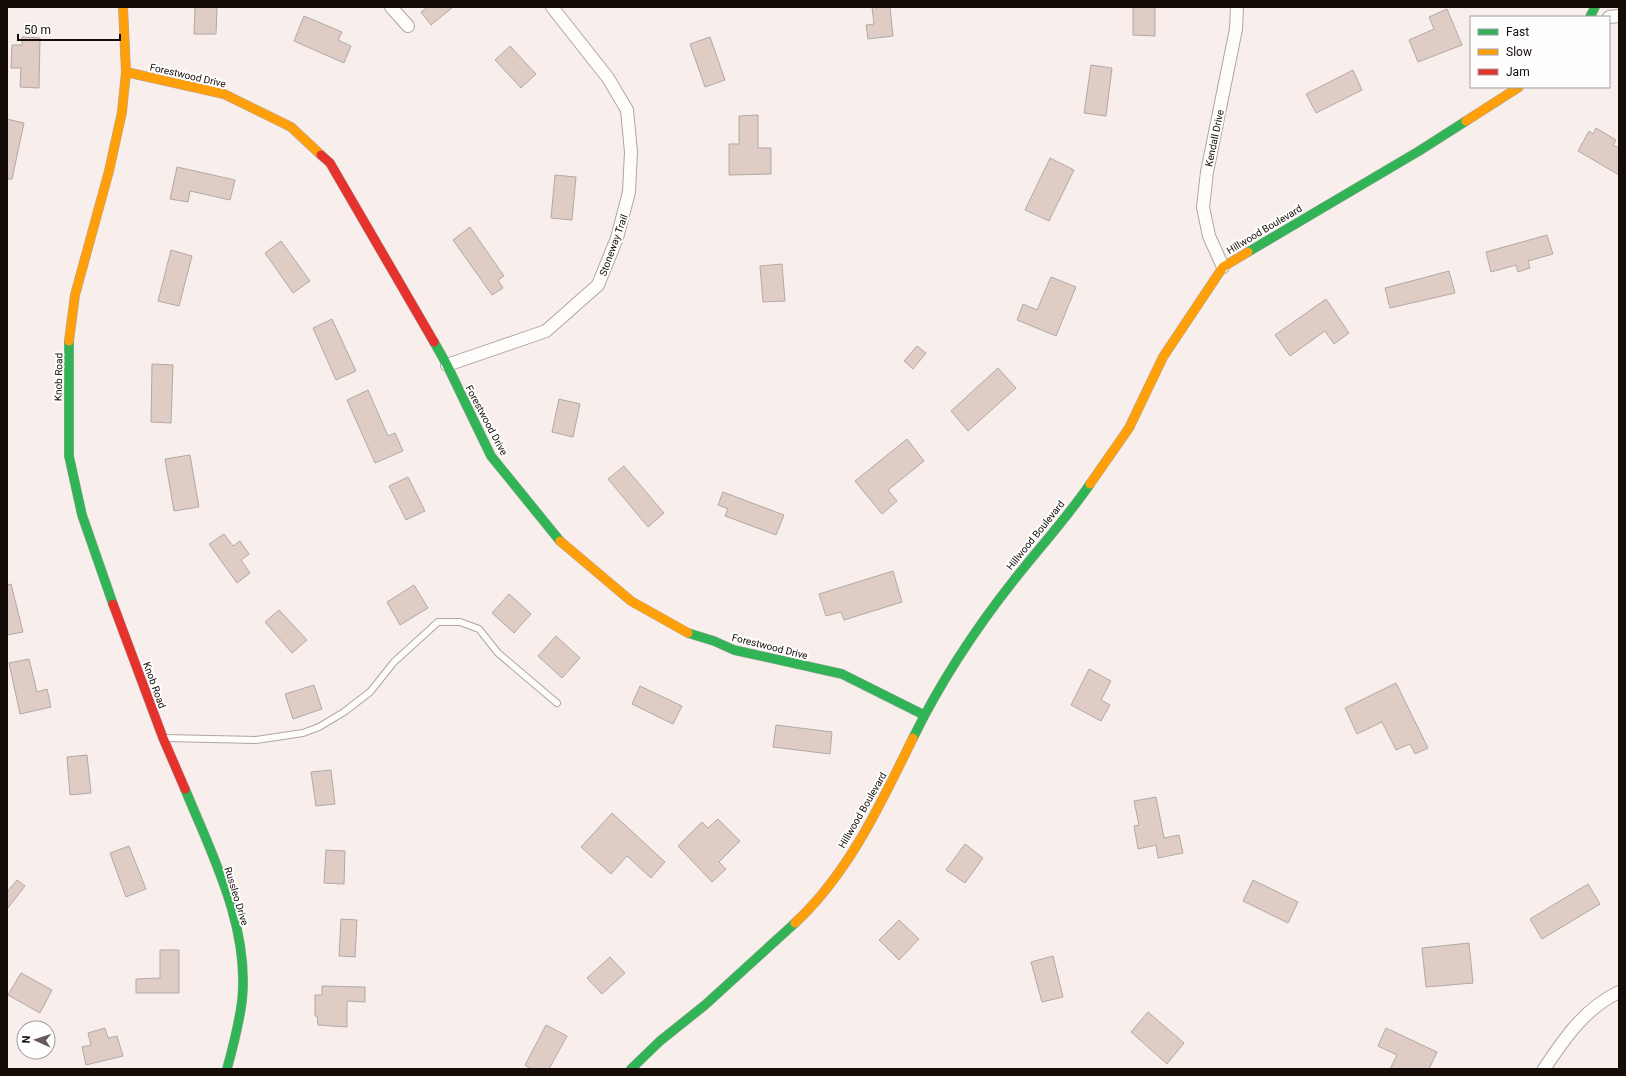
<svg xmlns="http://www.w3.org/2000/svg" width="1626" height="1076" font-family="Roboto,sans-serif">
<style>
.building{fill:#dfccc4;stroke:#b2a9a6}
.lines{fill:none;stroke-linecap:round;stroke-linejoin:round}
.lane-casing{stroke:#afa6a3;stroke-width:8}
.street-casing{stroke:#afa6a3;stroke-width:14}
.fast-casing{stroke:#afa6a3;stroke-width:10}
.slow-casing{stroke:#afa6a3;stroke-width:10}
.jam-casing{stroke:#afa6a3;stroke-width:10}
.lane{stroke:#fefdfc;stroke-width:6}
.street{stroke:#fefdfc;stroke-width:12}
.fast{stroke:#30b455;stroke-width:9}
.slow{stroke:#ff9f0a;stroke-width:9}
.jam{stroke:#e5322d;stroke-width:9}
.labels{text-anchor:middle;stroke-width:4;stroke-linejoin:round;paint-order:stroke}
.street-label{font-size:10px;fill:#150c08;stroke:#fefefe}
</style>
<rect width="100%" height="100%" fill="#f8efec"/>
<g class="building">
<polygon points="195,7 217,7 216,34 194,34"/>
<polygon points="428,7 453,7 431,25 421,12"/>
<polygon points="872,7 890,7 893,36 868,39 866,25 874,24"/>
<polygon points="1133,7 1155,7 1155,36 1133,35"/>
<polygon points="1447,9 1462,45 1418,62 1409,40 1434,29 1429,17"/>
<polygon points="304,16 342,32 338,40 351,46 344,63 294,41"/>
<polygon points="22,37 40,38 39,88 20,87 21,68 11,68 12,45 22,45"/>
<polygon points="710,37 725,80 705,87 690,44"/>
<polygon points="510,46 536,74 521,88 495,60"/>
<polygon points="1091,65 1112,68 1106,116 1084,113"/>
<polygon points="1353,70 1362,90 1316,113 1306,94"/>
<polygon points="758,115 758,148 771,148 771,174 729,175 729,144 739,144 739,116"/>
<polygon points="7,119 24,123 12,179 7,179"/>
<polygon points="1596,128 1616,140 1613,145 1619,148 1619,175 1578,151 1589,131 1593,134"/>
<polygon points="1050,158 1074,170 1049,221 1025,210"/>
<polygon points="177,167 235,180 230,200 190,191 188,202 170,199"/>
<polygon points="555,175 576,177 572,220 551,218"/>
<polygon points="470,227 504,276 498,280 503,288 492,295 453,240"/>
<polygon points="1547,235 1553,254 1528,261 1530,268 1518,272 1516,265 1491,272 1486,252"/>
<polygon points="281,241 310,281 293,293 265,253"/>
<polygon points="171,250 192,256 179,306 158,301"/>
<polygon points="782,264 785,301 763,302 760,266"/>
<polygon points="1449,271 1455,293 1390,308 1385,288"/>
<polygon points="1051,277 1076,287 1056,336 1017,320 1023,304 1037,310"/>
<polygon points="1326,299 1349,333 1334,344 1325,331 1290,356 1275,335"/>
<polygon points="332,319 356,371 336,380 313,328"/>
<polygon points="917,346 926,353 913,369 904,361"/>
<polygon points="152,364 173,365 171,423 151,422"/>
<polygon points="998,368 1016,388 968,431 951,411"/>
<polygon points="368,390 388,436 395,433 403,451 375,463 347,400"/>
<polygon points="559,399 580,404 573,437 552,432"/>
<polygon points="907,439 924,461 888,490 897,501 882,514 855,481"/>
<polygon points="190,455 199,507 174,511 165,459"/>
<polygon points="624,466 664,513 648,527 608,479"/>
<polygon points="408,477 425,511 406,520 389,486"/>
<polygon points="723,492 784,515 776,535 725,516 728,509 718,505"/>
<polygon points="224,534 233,546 240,541 249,554 241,560 250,573 237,583 209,544"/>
<polygon points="893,571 902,602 844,620 841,612 826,616 819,594"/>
<polygon points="11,584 23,632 7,635 7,585"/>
<polygon points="414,585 428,608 400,625 387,602"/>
<polygon points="509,594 531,614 514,633 492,613"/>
<polygon points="279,610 307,640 292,653 265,622"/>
<polygon points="556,636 580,658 562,678 538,656"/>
<polygon points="29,659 37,692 47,689 51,707 20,714 9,663"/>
<polygon points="1089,669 1111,681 1101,700 1110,705 1101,721 1071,705"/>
<polygon points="1396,683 1428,748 1415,754 1410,744 1396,750 1382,722 1357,734 1345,708"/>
<polygon points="314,685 322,709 293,719 285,694"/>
<polygon points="640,686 682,706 673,724 632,704"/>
<polygon points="776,725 832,732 830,754 773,747"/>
<polygon points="87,755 91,793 70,795 67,757"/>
<polygon points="331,770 335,804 316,806 311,772"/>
<polygon points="1156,797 1164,838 1179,835 1183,853 1158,858 1156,845 1138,849 1134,826 1139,825 1134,801"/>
<polygon points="612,813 665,862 651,878 627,856 611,874 581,847"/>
<polygon points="718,819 740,841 719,862 726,869 712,882 678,846 702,822 708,828"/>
<polygon points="965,844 983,858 965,883 946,870"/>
<polygon points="129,846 146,889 126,897 110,853"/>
<polygon points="326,850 345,851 344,884 324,883"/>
<polygon points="17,880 25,886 7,909 7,892"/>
<polygon points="1253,880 1298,902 1288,923 1243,901"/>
<polygon points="1588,884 1600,904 1542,939 1530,919"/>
<polygon points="341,919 357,920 355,957 339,956"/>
<polygon points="899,920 919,939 899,960 879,940"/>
<polygon points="1469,943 1473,983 1426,987 1422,948"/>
<polygon points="160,950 179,950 179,993 136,993 136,979 160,978"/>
<polygon points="1053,956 1063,997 1042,1002 1031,962"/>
<polygon points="610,957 625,973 602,994 587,978"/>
<polygon points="21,973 52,990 40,1013 8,995"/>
<polygon points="322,986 365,987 365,1002 347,1001 347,1027 318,1025 317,1016 315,1016 315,995 322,995"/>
<polygon points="1148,1012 1184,1043 1167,1064 1131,1032"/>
<polygon points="546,1025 567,1036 549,1069 531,1069 525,1065"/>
<polygon points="105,1028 108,1038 117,1036 123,1056 86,1065 82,1047 91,1045 88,1033"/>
<polygon points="1386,1028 1437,1052 1429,1069 1390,1069 1397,1055 1378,1046"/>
</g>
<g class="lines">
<g class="lane-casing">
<polyline id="lane" points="165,738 256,740 303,733 319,727 344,712 370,692 394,662 438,622 460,622 479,629 498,653 557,703"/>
</g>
<g class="street-casing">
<g id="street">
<polyline points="391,7 408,26"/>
<polyline points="1609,17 1619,16"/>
<polyline points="1223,267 1209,236 1203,207 1207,172 1236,29 1237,7"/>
<polyline points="447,365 546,331 598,285 617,238 629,192 631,152 627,110 608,78 552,7"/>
<path d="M1544 1069C1564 1039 1585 1008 1619 992"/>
</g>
</g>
<g class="fast-casing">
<g id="fast">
<polyline points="1590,17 1595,7"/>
<polyline points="1248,252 1419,151 1466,121"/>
<polyline points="69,341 69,456 82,515 113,604"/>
<polyline points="434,342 447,365 491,456 560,541"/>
<polyline points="688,633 714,641 734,650 842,674 924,715"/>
<path d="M913 738C940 683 976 628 1014 580 1039 548 1067 518 1090 484"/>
<path d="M185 789C212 855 250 927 242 1001 239 1024 233 1047 227 1069"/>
<polyline points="631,1069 660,1041 705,1005 795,923"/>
</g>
</g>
<g class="slow-casing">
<g id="slow">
<polyline points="126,72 224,94 291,127 321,155"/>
<polyline points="1466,121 1519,87"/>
<polyline points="69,341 75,295 109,171 122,112 126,72 123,7"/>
<polyline points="1090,484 1129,428 1163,357 1223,267 1248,252"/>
<polyline points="560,541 631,601 688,633"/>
<path d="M795 923C849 873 881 803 913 738"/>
</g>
</g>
<g class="jam-casing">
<g id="jam">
<polyline points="321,155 330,163 434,342"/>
<polyline points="113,604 163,738 185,789"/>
</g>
</g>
<use href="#lane" class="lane"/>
<use href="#street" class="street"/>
<use href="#fast" class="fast"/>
<use href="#slow" class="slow"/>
<use href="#jam" class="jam"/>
</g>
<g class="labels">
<g class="street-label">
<text transform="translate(188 75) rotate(13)" y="4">Forestwood Drive</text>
<text transform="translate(1214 138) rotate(-78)" y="4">Kendall Drive</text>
<text transform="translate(1264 229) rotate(-31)" y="4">Hillwood Boulevard</text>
<text transform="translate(613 245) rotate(-70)" y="4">Stoneway Trail</text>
<text transform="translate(58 377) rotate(-89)" y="4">Knob Road</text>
<text transform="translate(487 420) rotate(62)" y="4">Forestwood Drive</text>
<text transform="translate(1035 535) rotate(-51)" y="4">Hillwood Boulevard</text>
<text transform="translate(770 646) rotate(14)" y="4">Forestwood Drive</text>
<text transform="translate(155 685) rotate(70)" y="4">Knob Road</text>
<text transform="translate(862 810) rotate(-60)" y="4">Hillwood Boulevard</text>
<text transform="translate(237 896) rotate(73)" y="4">Russleo Drive</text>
</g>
</g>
<rect width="1626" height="1076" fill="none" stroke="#150c08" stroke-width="16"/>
<rect x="1470" y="16" width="140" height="72" fill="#fefefe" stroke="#a19d9c"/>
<rect x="1478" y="29" width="20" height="6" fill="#30b455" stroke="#a19d9c"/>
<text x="1506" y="36" font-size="12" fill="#150c08">Fast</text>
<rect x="1478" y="49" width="20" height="6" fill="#ff9f0a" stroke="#a19d9c"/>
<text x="1506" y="56" font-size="12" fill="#150c08">Slow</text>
<rect x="1478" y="69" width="20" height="6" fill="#e5322d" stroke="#a19d9c"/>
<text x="1506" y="76" font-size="12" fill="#150c08">Jam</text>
<g transform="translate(36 1040) rotate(273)"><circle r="19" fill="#fefefe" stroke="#a19d9c"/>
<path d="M0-3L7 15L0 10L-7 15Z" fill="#645b58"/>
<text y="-6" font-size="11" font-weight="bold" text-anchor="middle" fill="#150c08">N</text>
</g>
<path d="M18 34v6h102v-6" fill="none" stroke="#150c08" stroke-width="2"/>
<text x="24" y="34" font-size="12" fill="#150c08" stroke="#fefefe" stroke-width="3" paint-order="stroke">50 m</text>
</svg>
